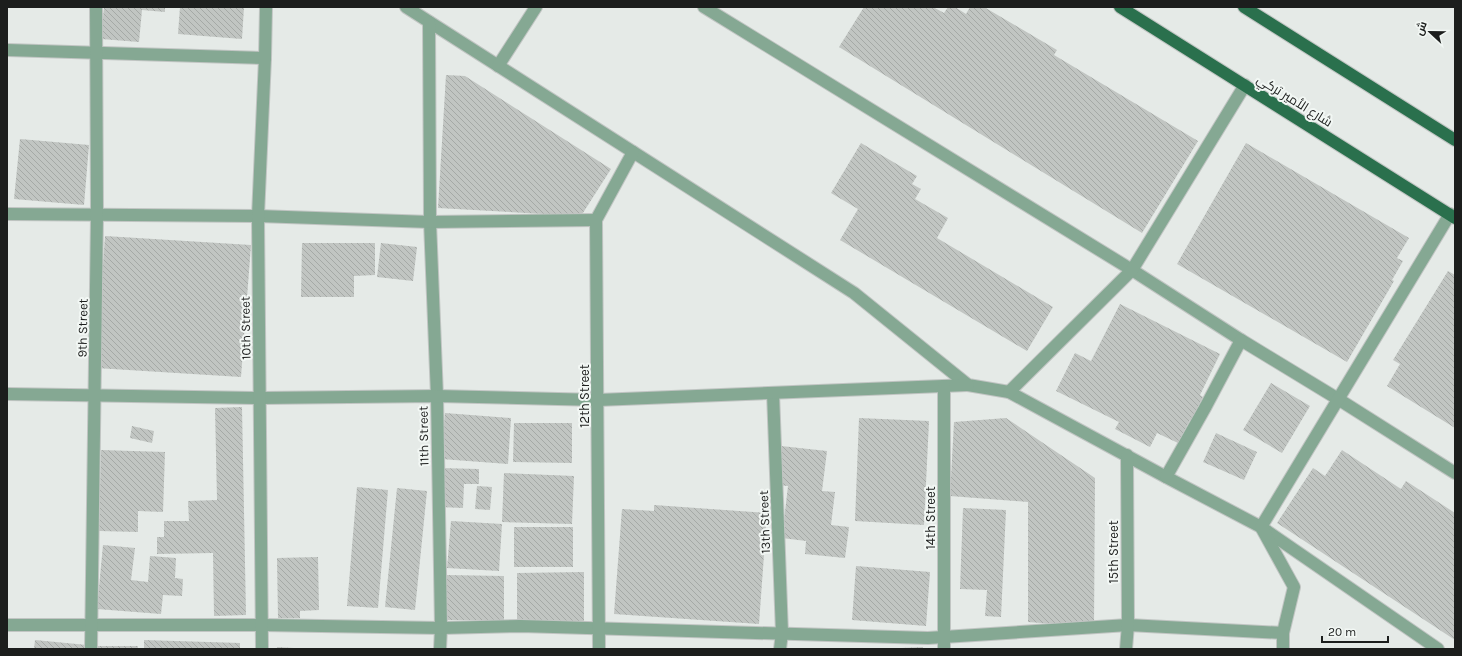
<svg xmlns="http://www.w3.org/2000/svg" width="1462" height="656" font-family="Karla,Cairo,sans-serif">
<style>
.building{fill:url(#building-back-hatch)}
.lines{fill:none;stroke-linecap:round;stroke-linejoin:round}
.minor-casing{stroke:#c1c5c3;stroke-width:14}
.major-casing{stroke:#c1c5c3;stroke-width:14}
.minor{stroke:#85a893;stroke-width:12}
.major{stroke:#2a704d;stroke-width:12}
.labels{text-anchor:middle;stroke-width:4;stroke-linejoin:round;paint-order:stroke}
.street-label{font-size:13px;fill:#1c1e1d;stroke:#f2f7f4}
</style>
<defs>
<pattern id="building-back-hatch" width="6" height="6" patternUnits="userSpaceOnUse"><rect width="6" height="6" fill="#c1c5c2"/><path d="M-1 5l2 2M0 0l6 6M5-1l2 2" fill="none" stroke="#a5a9a6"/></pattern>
</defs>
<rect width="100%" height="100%" fill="#e5eae7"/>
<g class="building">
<polygon points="104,7 165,7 165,12 142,10 139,42 101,39"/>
<polygon points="180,7 244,7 242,39 178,34"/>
<polygon points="864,7 933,7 944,13 948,7 955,7 966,14 970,7 984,7 1057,50 1054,55 1198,141 1142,233 839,47"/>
<polygon points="446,75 465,76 611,169 581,216 438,208"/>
<polygon points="20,139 89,145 84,205 14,199"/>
<polygon points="861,143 917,176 912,184 921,189 915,199 948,218 937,238 1053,307 1027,351 840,240 858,209 831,193"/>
<polygon points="1246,143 1409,238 1397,258 1403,261 1392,280 1394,281 1347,362 1177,264"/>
<polygon points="105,236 251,245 241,377 96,368"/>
<polygon points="302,243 375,243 375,275 354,276 354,297 301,297"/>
<polygon points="381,243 417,247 413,281 377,277"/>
<polygon points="1448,271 1455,275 1455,428 1387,386 1400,364 1393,360"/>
<polygon points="1120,304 1220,354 1200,395 1203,397 1191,421 1190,420 1178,443 1157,433 1150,447 1115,429 1119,422 1056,391 1075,353 1091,361"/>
<polygon points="1271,383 1310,406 1282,453 1243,430"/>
<polygon points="242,407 246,615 214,616 213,553 157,554 157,537 164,537 164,521 189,521 188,501 217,500 215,408"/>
<polygon points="445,413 511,418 508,464 441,459"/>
<polygon points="859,418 929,421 924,525 855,521"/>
<polygon points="1006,418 1095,478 1094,627 1028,622 1028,502 950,496 954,422"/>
<polygon points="514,423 572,423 572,463 513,462"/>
<polygon points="132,426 154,431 152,443 130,438"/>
<polygon points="1216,433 1257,452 1244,480 1203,462"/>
<polygon points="781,446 827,451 822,491 835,492 831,525 849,527 845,558 805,554 806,541 782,538 788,486 776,485"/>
<polygon points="101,450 165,452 163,512 138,511 138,532 99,531"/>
<polygon points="1342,450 1401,489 1406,481 1455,513 1455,640 1277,523 1313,468 1325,476"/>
<polygon points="440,468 479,469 479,484 464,484 463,508 439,507"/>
<polygon points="504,473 574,476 572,524 502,522"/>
<polygon points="477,486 492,487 490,510 475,509"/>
<polygon points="357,487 388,490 378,608 347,606"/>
<polygon points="397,488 427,491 415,610 385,607"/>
<polygon points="654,505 767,513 759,624 614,614 622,509 654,511"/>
<polygon points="963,508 1006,510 1001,617 985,616 987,590 960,589"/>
<polygon points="451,521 502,524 499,571 447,568"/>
<rect x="514" y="527" width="59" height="40"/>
<polygon points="103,545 135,548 131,580 148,582 150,556 176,558 175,578 183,579 182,596 163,595 161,614 97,609"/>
<polygon points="318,557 319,610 300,611 300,618 278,618 277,558"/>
<polygon points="856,566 930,572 926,626 852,620"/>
<polygon points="584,572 584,626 517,626 517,573"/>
<polygon points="446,575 504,576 504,620 446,620"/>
<polygon points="35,640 87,645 86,649 34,649"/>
<polygon points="144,640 240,643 240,649 144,649"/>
<polygon points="96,646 138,646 137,649 96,649"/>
<polygon points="277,647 294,648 294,649 277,649"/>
<polygon points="923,647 923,649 901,649 901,648"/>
</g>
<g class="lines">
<g class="minor-casing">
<g id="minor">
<polyline points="406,7 854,293 968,385 1009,392 1166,477 1261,527 1438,649"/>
<polyline points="704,7 1132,270 1241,340 1338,399 1455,473"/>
<polyline points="429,22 430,222 437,396 441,628 440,649"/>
<polyline points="7,50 265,58"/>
<polyline points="498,66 536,7"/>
<polyline points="7,214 258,216 430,222 596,220"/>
<polyline points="1009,392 1132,270 1245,85"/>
<polyline points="773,393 782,633 780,649"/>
<polyline points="7,394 260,398 437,396 598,400 968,385"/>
<polyline points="1166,477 1206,406 1241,340"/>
<polyline points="7,625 262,625 441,628 520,626 928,638 1128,625 1283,633"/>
<polyline points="91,649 97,215 96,7"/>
<polyline points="262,649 258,216 265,58 266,7"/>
<polyline points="599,649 596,220 633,152"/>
<polyline points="944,649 944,386"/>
<polyline points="1126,649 1128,625 1127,455"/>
<polyline points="1283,649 1283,633 1294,587 1261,527 1450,214"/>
</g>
</g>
<g class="major-casing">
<g id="major">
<polyline points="1120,7 1455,218"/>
<polyline points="1244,7 1455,140"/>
</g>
</g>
<use href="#minor" class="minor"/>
<use href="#major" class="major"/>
</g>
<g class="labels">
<g class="street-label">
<text transform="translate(1295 100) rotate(32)" y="5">شارع الأمير تركي</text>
<text transform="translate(82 328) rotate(-89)" y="5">9th Street</text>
<text transform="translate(245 328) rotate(-91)" y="5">10th Street</text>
<text transform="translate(584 396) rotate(-90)" y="5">12th Street</text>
<text transform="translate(423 436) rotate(-91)" y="5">11th Street</text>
<text transform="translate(930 518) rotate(-90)" y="5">14th Street</text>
<text transform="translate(764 522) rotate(-92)" y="5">13th Street</text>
<text transform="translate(1113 552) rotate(-90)" y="5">15th Street</text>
</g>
</g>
<rect width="1462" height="656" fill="none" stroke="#1c1e1d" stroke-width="16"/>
<g transform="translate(1430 32) rotate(292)" stroke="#f2f7f4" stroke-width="3" paint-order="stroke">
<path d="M0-3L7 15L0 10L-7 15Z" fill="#1c1e1d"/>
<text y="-6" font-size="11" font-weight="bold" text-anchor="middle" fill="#1c1e1d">ش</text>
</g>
<path d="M1322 636v6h66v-6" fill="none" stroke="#1c1e1d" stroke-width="2"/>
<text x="1328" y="636" font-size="12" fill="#1c1e1d" stroke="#f2f7f4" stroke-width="3" paint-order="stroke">20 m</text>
</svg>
